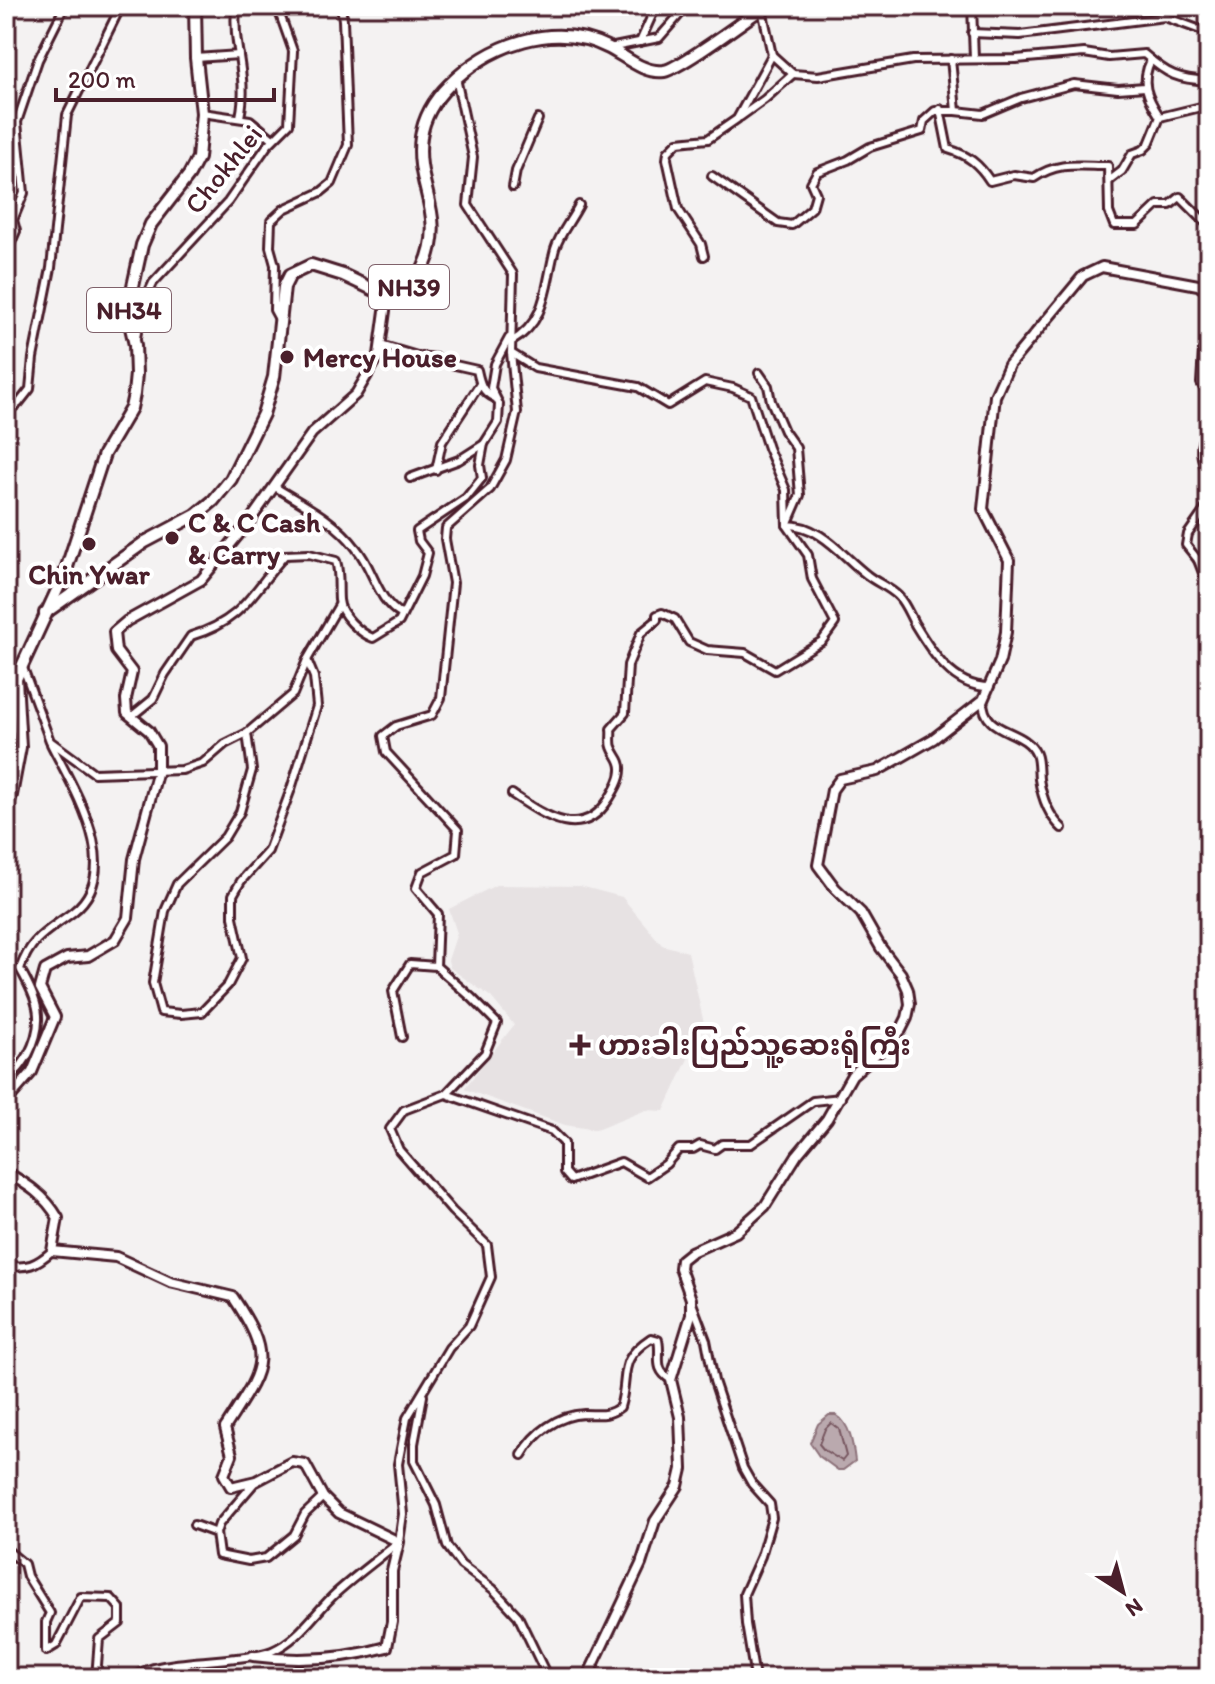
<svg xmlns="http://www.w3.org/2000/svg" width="1215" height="1684" font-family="Itim,'Noto Sans Myanmar',sans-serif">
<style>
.built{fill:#e7e2e3}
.water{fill:#baa9ae;stroke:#8d727a;stroke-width:2}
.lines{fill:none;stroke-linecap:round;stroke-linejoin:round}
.shore{stroke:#77565f;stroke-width:2}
.minor-casing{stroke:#4a1f2b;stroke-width:12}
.tertiary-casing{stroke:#4a1f2b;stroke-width:14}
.trunk-casing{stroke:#4a1f2b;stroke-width:16}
.minor{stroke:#fff;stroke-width:6}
.tertiary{stroke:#fff;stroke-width:8}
.trunk{stroke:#fff;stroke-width:10}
.poi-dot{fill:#4a1f2b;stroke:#fff;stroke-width:3}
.labels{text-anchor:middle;stroke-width:8;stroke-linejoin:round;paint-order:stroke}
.shield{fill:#fff;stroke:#80626b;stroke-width:2}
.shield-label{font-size:26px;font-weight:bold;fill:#4a1f2b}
.street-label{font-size:28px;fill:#4a1f2b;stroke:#fff}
.poi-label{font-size:28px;font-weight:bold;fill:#4a1f2b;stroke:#fff;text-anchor:start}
</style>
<rect width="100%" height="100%" fill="#f4f2f2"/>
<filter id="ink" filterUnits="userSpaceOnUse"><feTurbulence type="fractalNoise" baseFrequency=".0125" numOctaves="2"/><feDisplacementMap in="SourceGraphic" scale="16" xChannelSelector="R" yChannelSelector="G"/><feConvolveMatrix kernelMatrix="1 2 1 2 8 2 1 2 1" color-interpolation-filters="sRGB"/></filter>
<g filter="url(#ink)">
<polygon class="built" points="496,885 580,886 622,897 662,945 688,952 704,1024 664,1111 646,1110 596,1130 565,1125 464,1089 514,1025 491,997 450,968 448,960 457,933 449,909"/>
<path class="water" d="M829 1415H836C850 1423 853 1445 855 1461L843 1470H838L819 1456 810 1443 818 1424Z"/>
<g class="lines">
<polygon class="shore" points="831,1423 839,1429 846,1456 842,1461 824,1450 819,1444 825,1429"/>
<g class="minor-casing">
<g id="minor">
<polyline points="972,6 974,58"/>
<path d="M762 9 772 55 793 74 818 76 913 60 1016 59 1084 53 1109 57 1144 54C1168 75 1177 79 1209 81"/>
<polyline points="6,18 14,6"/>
<polyline points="972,33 1020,35 1165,17 1209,33"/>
<polyline points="640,42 654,11 652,6"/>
<polyline points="609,48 659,38 687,6"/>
<polyline points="196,58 239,55"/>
<path d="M1151 60C1140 82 1147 97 1160 117L1209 105"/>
<path d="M940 109 948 149C968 155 979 164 990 181L1014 175 1034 178C1059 161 1079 166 1108 166L1109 212 1114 225H1137L1158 205H1170L1180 197 1209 226"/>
<polyline points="956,111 983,114 1021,98 1074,84 1118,89 1145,87"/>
<polyline points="202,113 250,120 273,139"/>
<path d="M240 117C249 75 232 48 236 8L241 6"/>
<polyline points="740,117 765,99 793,74"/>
<polyline points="712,176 778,223 792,225 812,208 816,194 811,183 817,172 848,160 870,147 922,131 924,121 935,111 956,111 951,59"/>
<polyline points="1109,181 1122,171 1132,154 1143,150 1149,144 1160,117"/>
<polyline points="513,187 516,171 538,119"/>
<polyline points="6,254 16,231 13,220 24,193 17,122 38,60 65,6"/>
<polyline points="704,256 701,244 678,209 667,159 668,152 678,142 708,139 737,119 772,55"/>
<polyline points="280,321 274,310 275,265 270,247 271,221 284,209 321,192 332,183 348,145 343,20 341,6"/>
<polyline points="136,338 141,309 153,283 228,202 267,146 289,124 293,51 277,6"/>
<path d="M511 342C548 321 545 285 555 249 559 235 572 219 579 205"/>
<path d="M380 345 417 356 437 358 446 363 477 370C480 384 482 392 495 398"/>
<polyline points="1209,347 1203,350 1201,383 1209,398"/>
<path d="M511 353 535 368 638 387 668 405 705 382 733 388 751 396 768 448 786 490 787 525 808 555 812 579 835 623 822 641 775 670 745 653 707 650 689 642 675 619 662 613 657 615V620L641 633 628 665 625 713 611 729C612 734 610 742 612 747 615 756 622 760 621 770 621 780 614 791 609 799 582 842 545 816 512 794"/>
<path d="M759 373 768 386 771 401 784 431 796 448 800 495 787 525C821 525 842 556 867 575 877 583 889 587 898 596 905 603 909 614 914 623 931 651 952 687 989 687"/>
<polyline points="6,412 19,403 30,389 33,358 51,268 67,115 121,6"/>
<path d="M1209 429C1196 445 1201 460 1209 477"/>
<polyline points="436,470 442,442 480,384"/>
<polyline points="410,478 459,460 484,444"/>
<path d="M275 487C304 505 335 520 356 548 374 569 376 600 402 615"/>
<polyline points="1209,504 1188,534 1186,545 1198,560 1209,563"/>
<polyline points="1198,560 1203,573 1209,576"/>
<polyline points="307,660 339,605"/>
<polyline points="22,665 50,741 94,773 182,770 203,763 225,744 247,733 293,694 307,660 314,677 317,706 291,789 268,851 241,881 233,895 233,917 242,958 228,985 202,1012 181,1014 161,1012 153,983 165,911 177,884 225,837 240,812 252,770 247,733"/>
<path d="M983 700C983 736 1024 727 1036 754 1039 761 1038 771 1039 779 1042 798 1048 815 1062 828"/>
<path d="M132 716 153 699 165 674 191 636C244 620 251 593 285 555L309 554 336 561C340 574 338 586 339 600 340 615 360 633 373 638L399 622 422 576 428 553 419 541 417 531 466 498 482 478 480 465 484 444 498 422 499 404 491 388 495 364 509 338"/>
<polyline points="402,1037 393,991 410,964 436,966"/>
<path d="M6 1077C18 1072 21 1066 28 1055 46 1021 38 1000 20 969 31 937 48 931 73 912 126 871 74 790 51 744"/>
<polyline points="446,1094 552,1131 564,1143 564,1172 571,1180 621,1162 647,1177 666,1164 679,1149 693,1149 700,1145 715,1149 722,1144 751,1144 813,1101 841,1098"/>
<path d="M6 1265C27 1269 36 1265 52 1251"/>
<polyline points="692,1303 706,1340 714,1381 743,1468 752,1484 770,1504 772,1518 761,1556 744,1594 746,1624 755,1678"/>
<polyline points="423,1396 414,1444 414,1461 436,1505 447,1546 461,1565 493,1589 518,1616 548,1678"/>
<path d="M522 1455C534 1433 558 1415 584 1414 599 1414 607 1417 620 1407 630 1374 616 1361 651 1338L658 1340C662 1357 652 1368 671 1380"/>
<polyline points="194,1525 216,1533 219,1555 249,1561 266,1558 294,1535 305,1514 323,1497"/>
<polyline points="216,1533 219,1524 256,1481"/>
<polyline points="6,1549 24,1564 27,1576 50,1613 46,1622 46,1651 56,1645 81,1597 111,1598 120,1608 120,1623 99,1639 96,1678"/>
<path d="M133 1678C154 1657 240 1664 272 1651 300 1639 315 1612 336 1593 356 1575 378 1559 399 1542L403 1514 398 1464 407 1418 449 1348 469 1326 491 1277 487 1245 452 1211 399 1150 390 1129 404 1110 446 1094 485 1053 497 1023 472 998 436 966 438 914 416 888 422 872 456 854 458 830 386 752 383 736 396 726 432 715 441 698 453 583 445 539 446 528 490 489 506 460 517 412 511 353 513 274 468 205 473 157 456 78"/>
</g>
</g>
<g class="tertiary-casing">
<g id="tertiary">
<polyline points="6,1102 32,1072 55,1017 40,988 45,970 67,958 88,956 115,940 128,918 134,859 158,770 158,746 149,731 127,713 126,699 132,672 116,651 114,632 127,621 201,580 249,522 312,433 356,394 379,355 387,296"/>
<path d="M6 1172C28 1185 45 1195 58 1218L52 1251 116 1257 170 1282 233 1297C275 1360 263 1368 225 1428L232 1455 224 1475 231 1487 256 1481 292 1462 305 1464 323 1497 339 1513 399 1542 392 1571V1622L387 1647C344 1659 298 1662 253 1656"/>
<polyline points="587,1678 641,1564 655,1521 678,1486 682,1469 680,1417 671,1380 691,1315 691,1299 680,1268 681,1260 691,1252 736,1232 765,1206 797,1155 827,1119 852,1075 890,1042 901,1030 907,1018 910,1004 908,990 901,974 881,948 861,913 835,888 818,865 832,790 840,779 877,771 933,739 983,700 1000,661 1006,632 1009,560 983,509 995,396 1009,365 1083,276 1102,267 1198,285 1209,292"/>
</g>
</g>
<g class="trunk-casing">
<g id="trunk">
<path d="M45 613 145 542 196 515 213 501 231 479 263 414 274 377 284 287 290 275 311 265 343 275 387 296C404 293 416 283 424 267 448 215 414 186 421 137 424 116 434 100 449 85 490 44 554 20 609 48 625 56 644 74 664 71 681 68 746 19 765 6"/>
<polyline points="6,809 11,795 20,747 16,679 65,573 104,454 131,408 134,394 136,374 135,345 129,319 130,300 142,245 151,224 189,175 198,158 202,113 196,58 195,6"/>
</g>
</g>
<use href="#minor" class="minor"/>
<use href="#tertiary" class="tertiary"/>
<use href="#trunk" class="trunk"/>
</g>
</g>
<g class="poi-dot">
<circle cx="287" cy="357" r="8"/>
<circle cx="172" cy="538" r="8"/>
<circle cx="89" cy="544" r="8"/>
<path d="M576 1033h8v8h8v8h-8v8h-8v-8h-8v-8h8z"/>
</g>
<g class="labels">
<g class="shield">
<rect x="369" y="265" width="80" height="44" rx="6"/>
<rect x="87" y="288" width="84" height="44" rx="6"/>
</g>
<g class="shield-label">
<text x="409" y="296">NH39</text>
<text x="129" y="319">NH34</text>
</g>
<g class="street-label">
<text transform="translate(223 169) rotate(-51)" y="10">Chokhlei</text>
</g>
<g class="poi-label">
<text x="303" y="367">Mercy House</text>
<text x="188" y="532">C &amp; C Cash<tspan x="188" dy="32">&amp; Carry</tspan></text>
<text x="89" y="584" text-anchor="middle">Chin Ywar</text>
<text x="598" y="1055">ဟားခါးပြည်သူ့ဆေးရုံကြီး</text>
</g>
</g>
<rect width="1215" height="1684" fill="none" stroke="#fff" stroke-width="32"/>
<rect x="16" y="16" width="1183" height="1652" fill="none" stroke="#4a1f2b" stroke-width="3" filter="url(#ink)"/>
<g transform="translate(1123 1592) rotate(144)" stroke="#ffffff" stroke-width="6" paint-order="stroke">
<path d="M0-6L14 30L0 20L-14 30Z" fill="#4a1f2b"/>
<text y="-12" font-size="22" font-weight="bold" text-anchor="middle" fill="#4a1f2b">N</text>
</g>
<path d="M56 88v12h218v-12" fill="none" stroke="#4a1f2b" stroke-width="4"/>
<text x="68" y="88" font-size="24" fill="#4a1f2b" stroke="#ffffff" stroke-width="6" paint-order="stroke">200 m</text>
</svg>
